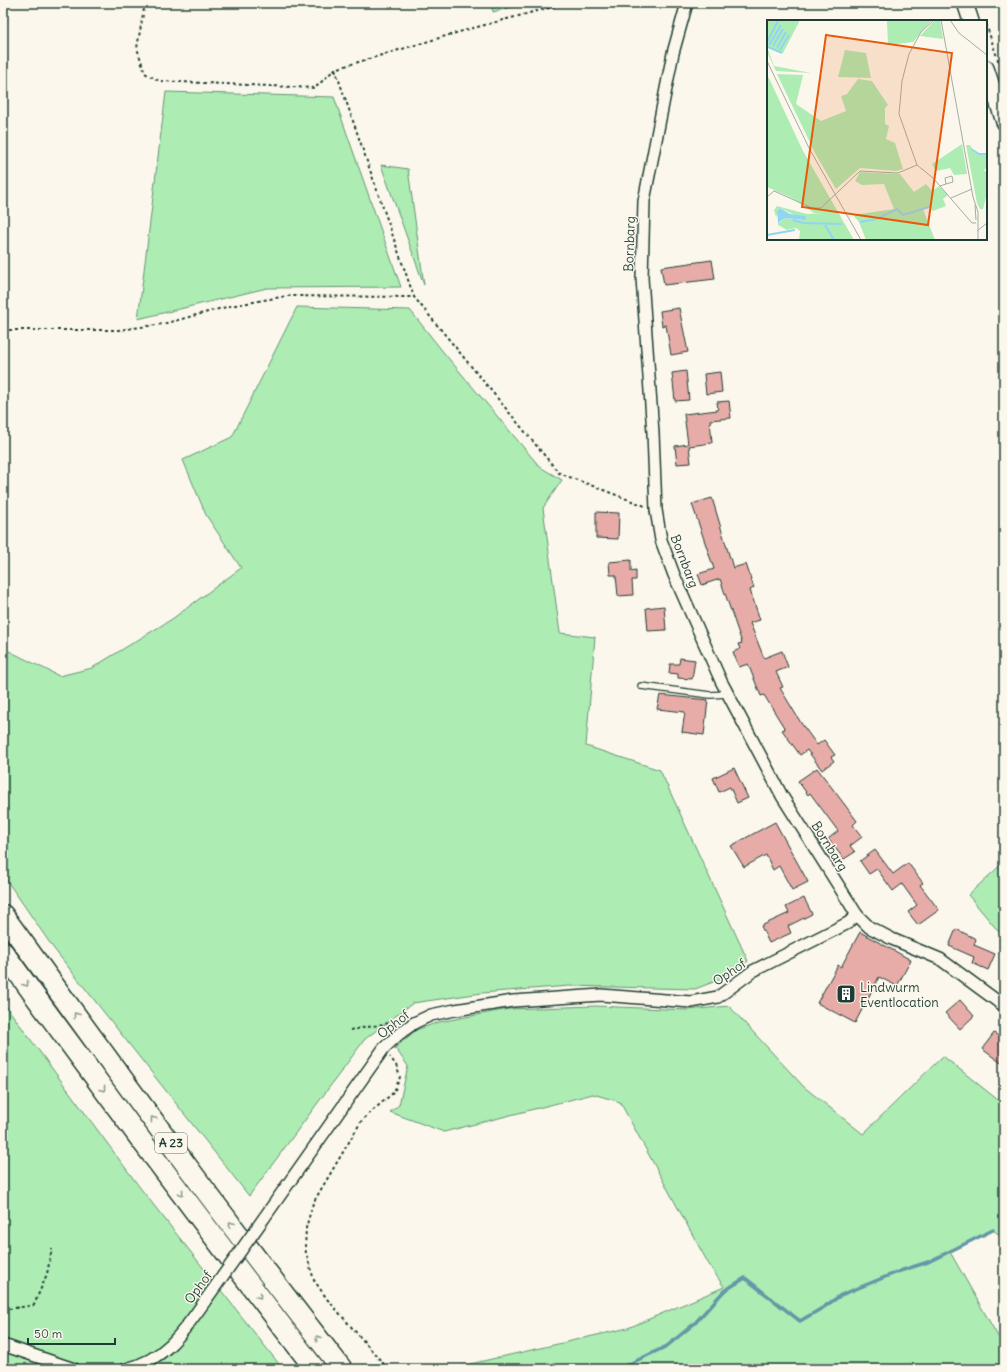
<svg xmlns="http://www.w3.org/2000/svg" width="1007" height="1372" font-family="Delius,sans-serif">
<style>
.green{fill:#adecb3;stroke:#669474}
.lines{fill:none;stroke-linecap:round;stroke-linejoin:round}
.stream{stroke:#6398a7;stroke-width:3.5}
.building{fill:#e7aca8;stroke:#1f3d34}
.lane-casing{stroke:#1f3d34;stroke-width:8}
.street-casing{stroke:#1f3d34;stroke-width:14}
.secondary-casing{stroke:#1f3d34;stroke-width:18}
.highway-casing{stroke:#1f3d34;stroke-width:23}
.path{stroke:#1f3d34;stroke-width:2;stroke-dasharray:3 3;stroke-linecap:butt}
.lane{stroke:#fbf7ec;stroke-width:5.5}
.street{stroke:#fbf7ec;stroke-width:11}
.secondary{stroke:#fbf7ec;stroke-width:15}
.highway{stroke:#fbf7ec;stroke-width:20}
.street-bridge-casing{stroke:#1f3d34;stroke-width:14;stroke-linecap:butt}
.street-bridge{stroke:#fbf7ec;stroke-width:11}
.oneway{stroke:#8d9a90}
.labels{text-anchor:middle;stroke-width:3;stroke-linejoin:round;paint-order:stroke}
.shield{fill:#fbf7ec;stroke:#61756b;stroke-width:1}
.shield-label{font-size:12px;font-weight:bold;fill:#1f3d34}
.street-label{font-size:13px;fill:#1f3d34;stroke:#fbf7ec}
.poi-label{font-size:13px;fill:#1f3d34;stroke:#fbf7ec;text-anchor:start}
.inset-river{fill:none;stroke:#91d5f3;stroke-width:2}
.inset-road{fill:none;stroke:#a3ada2;stroke-width:1}
.view{fill:#e8590c;fill-opacity:0.15;stroke:#e8590c;stroke-width:2}
.inset-edge{fill:none;stroke:#1f3d34;stroke-width:2}
</style>
<rect width="100%" height="100%" fill="#fbf7ec"/>
<filter id="ink" filterUnits="userSpaceOnUse"><feTurbulence type="fractalNoise" baseFrequency=".025" numOctaves="2"/><feDisplacementMap in="SourceGraphic" scale="8" xChannelSelector="R" yChannelSelector="G"/><feConvolveMatrix kernelMatrix="1 2 1 2 8 2 1 2 1" color-interpolation-filters="sRGB"/></filter>
<g filter="url(#ink)">
<g class="green">
<polygon points="491,3 527,3 493,12"/>
<polygon points="166,92 334,97 401,287 267,288 138,319"/>
<polygon points="381,165 408,169 424,285"/>
<polygon points="297,307 410,310 444,353 540,467 562,480 543,508 560,633 595,637 586,746 660,770 748,961 716,981 695,989 569,986 482,993 413,1003 365,1039 249,1196 54,949 3,875 3,648 59,676 92,668 172,619 241,568 206,515 183,460 232,437"/>
<polygon points="1004,862 1004,938 968,895"/>
<polygon points="3,1002 141,1189 283,1369 5,1369 3,1368"/>
<polygon points="595,1006 688,1010 729,1006 804,1087 863,1134 943,1056 998,1100 1004,1095 1004,1238 993,1230 950,1252 1004,1347 1004,1369 448,1369 628,1328 724,1287 708,1263 620,1102 593,1094 444,1132 390,1112 399,1105 408,1066 395,1048 416,1030 439,1022 509,1009"/>
</g>
<g class="lines">
<polyline class="stream" points="619,1369 667,1346 695,1323 724,1291 745,1278 800,1321 824,1307 841,1295 900,1271 928,1262 993,1230"/>
</g>
<g class="building">
<polygon points="712,260 715,279 664,285 661,267"/>
<polygon points="679,308 688,352 671,355 666,325 662,326 660,311"/>
<polygon points="686,371 689,400 675,401 672,373"/>
<polygon points="720,372 722,392 706,394 704,374"/>
<polygon points="729,401 731,418 710,420 712,443 689,446 691,463 677,464 675,446 688,444 684,414 718,410 717,402"/>
<polygon points="712,498 733,568 746,564 754,588 750,590 760,620 750,623 764,658 782,651 788,667 776,672 783,687 780,688 801,723 817,745 824,740 835,755 831,757 834,761 822,770 807,750 800,755 782,730 785,729 764,695 761,696 748,664 739,667 733,652 740,649 738,644 742,643 720,579 702,585 698,574 714,569 692,504"/>
<polygon points="596,512 619,513 618,539 596,538"/>
<polygon points="631,560 631,571 636,570 636,580 632,580 633,595 618,596 616,575 610,575 609,562"/>
<polygon points="664,606 666,630 648,631 646,608"/>
<polygon points="680,658 695,660 692,679 678,678 678,674 669,673 670,664 679,664"/>
<polygon points="660,695 708,700 704,735 682,732 685,712 657,709"/>
<polygon points="734,768 748,798 737,803 730,787 719,792 713,778"/>
<polygon points="817,768 857,821 853,825 862,837 850,846 855,852 844,859 828,839 838,831 810,793 808,795 798,781"/>
<polygon points="775,822 808,882 792,890 779,866 773,870 766,855 744,867 731,846"/>
<polygon points="875,850 893,874 908,863 923,883 920,885 939,910 918,925 908,912 917,905 902,884 893,891 877,869 869,874 860,861"/>
<polygon points="804,898 812,914 788,926 791,933 769,943 761,926 789,913 786,907"/>
<polygon points="956,929 976,939 974,945 995,954 988,970 972,963 974,957 949,946"/>
<polygon points="860,932 911,960 897,986 879,977 855,1023 817,1003 838,965 841,967"/>
<polygon points="960,1000 974,1016 960,1029 945,1013"/>
<polygon points="994,1033 1004,1040 1004,1065 982,1049"/>
</g>
<g class="lines">
<g class="lane-casing">
<polyline id="lane" points="641,686 710,695 727,694"/>
</g>
<g class="street-casing">
<g id="street">
<polyline points="687,3 673,53 644,201 642,278 653,433 656,510 661,540 674,575 721,681 782,796 857,915 869,927 892,939 940,959 1004,1006"/>
<polyline points="264,1218 384,1048 399,1034 414,1023 431,1015 455,1010 513,1001 601,995 691,1002 718,997 753,971 848,923 857,915"/>
<polyline points="3,1345 74,1369"/>
<path d="M126 1369C165 1360 183 1332 205 1301"/>
</g>
</g>
<g class="secondary-casing">
<g id="secondary">
<polyline points="965,3 971,21"/>
<polyline points="986,68 1004,122"/>
</g>
</g>
<g class="highway-casing">
<g id="highway">
<path d="M3 915C114 1068 225 1220 342 1369"/>
<path d="M3 952C105 1093 209 1232 315 1369"/>
</g>
</g>
<g class="path">
<polyline points="145,3 137,48 145,73 159,81 315,88 335,69 466,30 567,3"/>
<polyline points="986,24 999,63"/>
<polyline points="335,69 414,297 559,473 645,506"/>
<polyline points="3,330 119,330 163,324 230,306 287,296 414,297"/>
<polyline points="350,1030 396,1022"/>
<polyline points="3,1310 34,1305 47,1274 52,1248"/>
<polyline points="388,1369 327,1299 314,1280 305,1249 306,1228 313,1203 362,1120 394,1092 400,1077 396,1065 390,1057"/>
</g>
<use href="#lane" class="lane"/>
<use href="#street" class="street"/>
<use href="#secondary" class="secondary"/>
<use href="#highway" class="highway"/>
<g class="street-bridge-casing">
<polyline id="street-bridge" points="205,1301 264,1218"/>
</g>
<use href="#street-bridge" class="street-bridge"/>
</g>
<defs><path id="oneway-chevron" d="M-2-3.5L2.5 0L-2 3.5" fill="none" stroke-width="1.6" stroke-linecap="round" stroke-linejoin="round"/></defs>
<g class="oneway">
<use href="#oneway-chevron" transform="translate(26 984) rotate(54)"/>
<use href="#oneway-chevron" transform="translate(76 1015) rotate(-126)"/>
<use href="#oneway-chevron" transform="translate(103 1089) rotate(53)"/>
<use href="#oneway-chevron" transform="translate(153 1119) rotate(-127)"/>
<use href="#oneway-chevron" transform="translate(181 1193) rotate(53)"/>
<use href="#oneway-chevron" transform="translate(231 1224) rotate(-127)"/>
<use href="#oneway-chevron" transform="translate(259 1296) rotate(52)"/>
<use href="#oneway-chevron" transform="translate(318 1338) rotate(-128)"/>
</g>
</g>
<defs>
<g id="building-square" transform="scale(1)"><rect x="-9" y="-9" width="18" height="18" rx="4" fill="#1f3d34" stroke="#fbf7ec"/><path d="M-4-6H4V6H1V3H-1V6H-4ZM-2.5-4.3h1.7v1.8h-1.7ZM.8-4.3h1.7v1.8H.8ZM-2.5-1h1.7V.8h-1.7ZM.8-1h1.7V.8H.8Z" fill="#fff"/></g>
</defs>
<g fill-rule="evenodd">
<use href="#building-square" x="846" y="994"/>
</g>
<g class="labels">
<rect class="shield" x="155" y="1133" width="32" height="20" rx="3"/>
<g class="shield-label">
<text x="171" y="1147">A 23</text>
</g>
<g class="street-label">
<text transform="translate(629 244) rotate(-88)" y="5">Bornbarg</text>
<text transform="translate(685 561) rotate(69)" y="5">Bornbarg</text>
<text transform="translate(830 846) rotate(58)" y="5">Bornbarg</text>
<text transform="translate(729 972) rotate(-34)" y="5">Ophof</text>
<text transform="translate(393 1024) rotate(-38)" y="5">Ophof</text>
<text transform="translate(198 1287) rotate(-54)" y="5">Ophof</text>
</g>
<g class="poi-label">
<text x="860" y="992">Lindwurm<tspan x="860" dy="15">Eventlocation</tspan></text>
</g>
</g>
<g transform="translate(767 20)">
<rect width="220" height="220" fill="#fbf7ec"/>
<path d="M0 0H33L16 33 0 27 7 46 44 53 9 51 0 32ZM120 0H165L146 22 121 25ZM168 0H173L176 19 153 16ZM78 30 99 33 104 58 71 57ZM0 54 36 131 87 220H32L33 211 29 208 20 210 11 205V201L12 203 18 198 38 200 13 188 9 197 7 190 10 186 40 194 56 193H47L25 178 0 167ZM10 54 36 55 29 84 54 101 79 91 74 76 80 74 91 59 105 61 121 85 118 88V104L122 106 119 119 128 123 136 149 129 151 93 148 69 169 49 135ZM195 124 200 154 187 155 183 148 169 151 165 144ZM199 125H203L208 133 220 134V147L217 150 220 153V173L216 189H213L210 183ZM93 152 133 154 147 172 159 164 165 171 172 166 181 175 176 179 179 186 166 191 162 187 156 189 168 220H99L92 202 86 195 127 189 117 164 95 165 88 161Z" fill="#adecb3"/>
<path d="M13 188 23 194 39 196 38 200 18 198 11 203 10 192Z" fill="#91d5f3"/>
<path class="inset-river" d="M0 22 11 1M2 25 14 5M6 26 16 9M1 27 15 33M10 28 19 12M13 30 22 15M204 129 212 134H220M26 200 36 203 75 204M93 202 110 199 130 189 136 195 162 187M58 205 67 220M0 215 28 210"/>
<path class="inset-road" d="M167 0 154 12 142 34 135 61 132 94 150 145 166 158 205 203H209M174 0 206 177 211 192V220M183 0 192 13 220 35M0 41 42 128 94 220M173 166 179 164 186 162 185 156 178 158 179 164M0 177 7 171 45 188H54L93 151 131 153 150 145M184 178 205 169M208 185 209 200M210 211 220 203"/>
<path class="view" d="M59 15 185 33 161 205 35 187Z"/>
<rect width="220" height="220" class="inset-edge"/>
</g>
<rect width="1007" height="1372" fill="none" stroke="#fbf7ec" stroke-width="16"/>
<rect x="8" y="8" width="991" height="1356" fill="none" stroke="#1f3d34" stroke-width="1.5" filter="url(#ink)"/>
<path d="M28 1338v6h87v-6" fill="none" stroke="#1f3d34" stroke-width="2"/>
<text x="34" y="1338" font-size="12" fill="#1f3d34" stroke="#fbf7ec" stroke-width="3" paint-order="stroke">50 m</text>
</svg>
